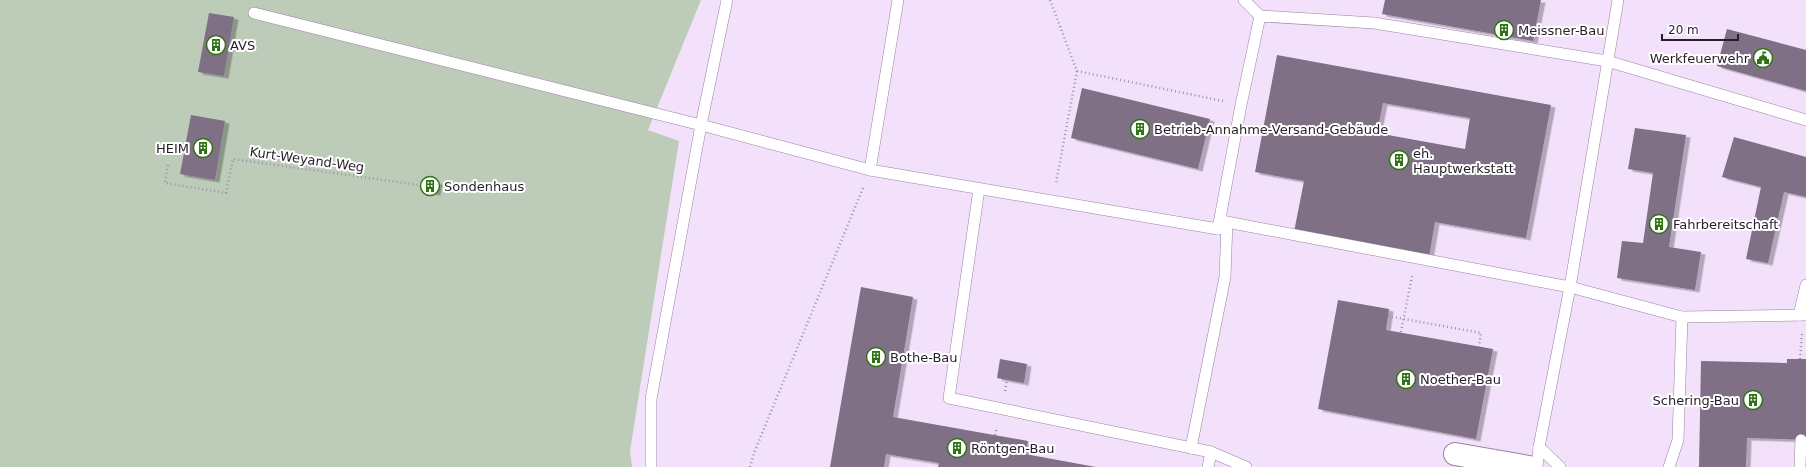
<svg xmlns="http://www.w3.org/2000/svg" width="1806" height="467" font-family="'DejaVu Sans',sans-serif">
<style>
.green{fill:#bcccb8}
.building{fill:#7f6f86;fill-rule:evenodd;filter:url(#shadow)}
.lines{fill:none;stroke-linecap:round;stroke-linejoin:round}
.lane-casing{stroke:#9883a1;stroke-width:12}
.street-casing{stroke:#9883a1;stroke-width:24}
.path{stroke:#9f91a5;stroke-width:2.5;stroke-dasharray:1 3;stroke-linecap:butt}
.lane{stroke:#fff;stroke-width:11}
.street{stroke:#fff;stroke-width:22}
.labels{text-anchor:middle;stroke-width:4;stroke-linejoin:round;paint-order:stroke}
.poi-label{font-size:13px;fill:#261e29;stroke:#fff;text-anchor:start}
.street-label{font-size:13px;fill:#261e29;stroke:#fff}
</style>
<defs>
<filter id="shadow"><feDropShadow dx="4.5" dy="2.5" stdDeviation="0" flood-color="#0004"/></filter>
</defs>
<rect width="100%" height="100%" fill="#f3e1fb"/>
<polygon class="green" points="0,0 701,0 648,130 679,141 630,451 632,467 0,467"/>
<g class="building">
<polygon points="1385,0 1541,0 1533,41 1382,14"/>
<polygon points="209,13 234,17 224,76 198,72"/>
<polygon points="1727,29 1806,50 1806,91 1717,66"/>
<path d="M1277 55 1551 105 1526 238 1435 222 1429 257 1294 232 1304 181 1255 172ZM1383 103 1470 118 1465 149 1377 133Z"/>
<polygon points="1082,88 1210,119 1198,169 1071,138"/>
<polygon points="191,115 225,121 215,180 180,174"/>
<polygon points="1635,128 1686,135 1669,247 1701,252 1695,290 1617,278 1622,241 1643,243 1653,173 1628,169"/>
<polygon points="1734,137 1806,157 1806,197 1784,192 1768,263 1746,259 1761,187 1722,177"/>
<polygon points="423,179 438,182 436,193 421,190"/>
<polygon points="861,287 913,297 893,417 1028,441 1025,454 1096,467 938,467 939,463 886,454 884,467 830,467"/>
<polygon points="1338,300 1389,309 1386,330 1493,349 1476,439 1318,409"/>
<polygon points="1000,359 1027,364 1024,383 997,378"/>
<polygon points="1787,359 1806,359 1806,440 1747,438 1746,467 1699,467 1701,361 1787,363"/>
</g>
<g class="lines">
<g class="lane-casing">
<g id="lane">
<polyline points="1244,0 1260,16"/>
<polyline points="254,13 701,125 870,170 1218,229 1227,222 1570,287 1682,317 1806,315"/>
<polyline points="870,170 898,0"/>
<polyline points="979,189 949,398 1211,452 1246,467"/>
<polyline points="1218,229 1241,105 1260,16 1374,23 1607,61 1806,120"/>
<polyline points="1799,315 1806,285"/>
<polyline points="1539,447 1560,467"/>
<polyline points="1191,448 1225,277 1227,222"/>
<polyline points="651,467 651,399 701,125 727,0"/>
<polyline points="1208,467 1211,452"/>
<polyline points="1537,467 1539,447 1570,287 1618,0"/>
<polyline points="1669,467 1678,440 1682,317"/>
<polyline points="1800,467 1801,440"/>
</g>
</g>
<g class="street-casing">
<polyline id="street" points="1455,454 1529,467"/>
</g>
<g class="path">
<polyline points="1050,0 1077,71 1056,183"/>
<polyline points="1077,71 1223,101"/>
<polyline points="168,165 165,183 226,193 233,159 419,185"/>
<polyline points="1388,316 1481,333 1479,347"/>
<polyline points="1401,332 1412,276"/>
<polyline points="1800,359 1802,333"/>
<polyline points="1005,391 1007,380"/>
<polyline points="995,435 997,427"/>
<polyline points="750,467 754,453 863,188"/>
</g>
<use href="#lane" class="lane"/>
<use href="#street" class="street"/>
</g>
<defs>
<g id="building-ring" transform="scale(1)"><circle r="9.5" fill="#fff" stroke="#2f7414" stroke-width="1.5"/><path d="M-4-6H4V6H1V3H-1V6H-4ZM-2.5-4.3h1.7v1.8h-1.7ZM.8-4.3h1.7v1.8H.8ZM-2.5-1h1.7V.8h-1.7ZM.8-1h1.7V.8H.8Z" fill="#2f7414"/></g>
<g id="civic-ring" transform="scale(1)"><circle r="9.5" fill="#fff" stroke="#2f7414" stroke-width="1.5"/><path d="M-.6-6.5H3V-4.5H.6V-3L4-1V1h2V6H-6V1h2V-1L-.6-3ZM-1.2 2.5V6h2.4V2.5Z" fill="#2f7414"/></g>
</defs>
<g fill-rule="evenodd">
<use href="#building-ring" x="1504" y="30"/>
<use href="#building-ring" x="216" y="45"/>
<use href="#civic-ring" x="1763" y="58"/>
<use href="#building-ring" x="1140" y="129"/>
<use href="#building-ring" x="203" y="148"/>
<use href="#building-ring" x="1399" y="160"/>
<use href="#building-ring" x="430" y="186"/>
<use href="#building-ring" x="1659" y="224"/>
<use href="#building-ring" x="876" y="357"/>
<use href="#building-ring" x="1406" y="379"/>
<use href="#building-ring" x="1753" y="400"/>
<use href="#building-ring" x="957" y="448"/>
</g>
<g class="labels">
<g class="poi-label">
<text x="1518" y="35">Meissner-Bau</text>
<text x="230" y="50">AVS</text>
<text x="1749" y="63" text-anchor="end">Werkfeuerwehr</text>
<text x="1154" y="134">Betrieb-Annahme-Versand-Gebäude</text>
<text x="189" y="153" text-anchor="end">HEIM</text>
<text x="1413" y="158">eh.<tspan x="1413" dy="15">Hauptwerkstatt</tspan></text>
<text x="444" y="191">Sondenhaus</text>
<text x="1673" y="229">Fahrbereitschaft</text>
<text x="890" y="362">Bothe-Bau</text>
<text x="1420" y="384">Noether-Bau</text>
<text x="1739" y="405" text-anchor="end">Schering-Bau</text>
<text x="971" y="453">Röntgen-Bau</text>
</g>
<g class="street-label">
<text transform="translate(307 159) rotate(8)" y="5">Kurt-Weyand-Weg</text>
</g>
</g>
<path d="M1662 34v6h76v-6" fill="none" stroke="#261e29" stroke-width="2"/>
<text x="1668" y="34" font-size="12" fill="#261e29" stroke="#ffffff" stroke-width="3" paint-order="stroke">20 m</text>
</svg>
